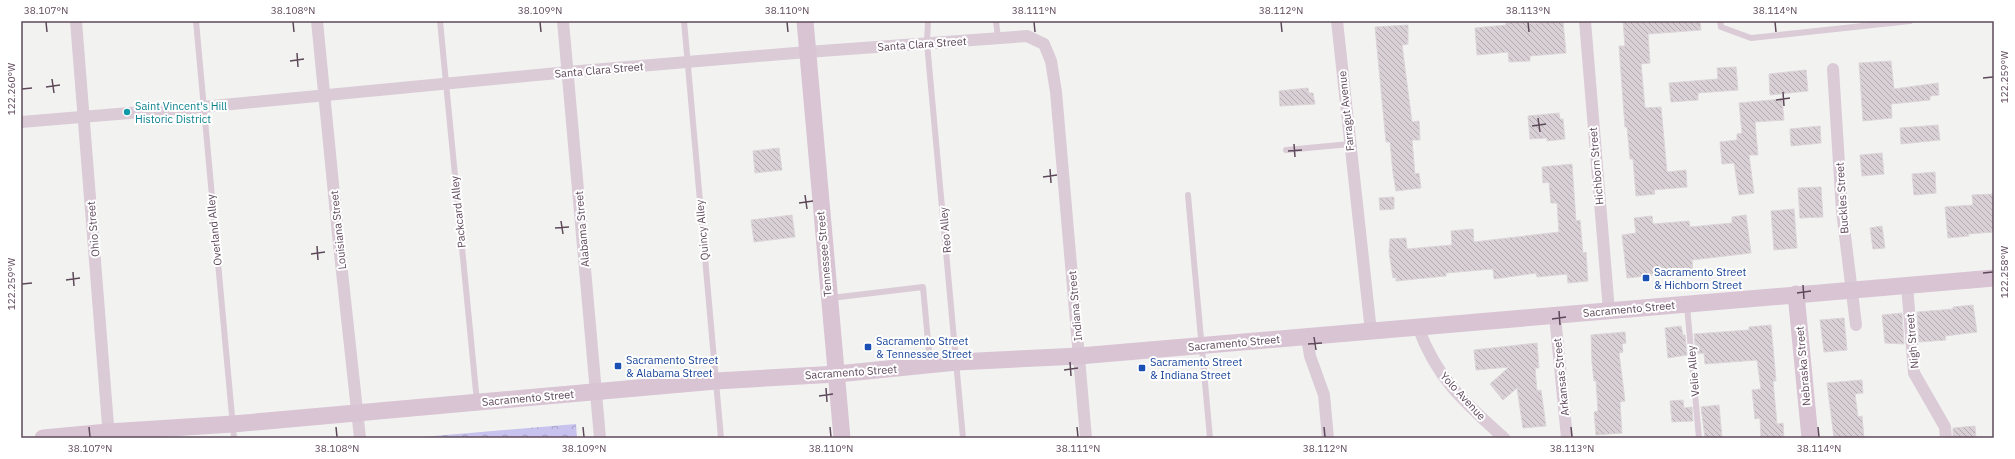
<svg xmlns="http://www.w3.org/2000/svg" width="2015" height="459" font-family="'IBM Plex Sans',sans-serif">
<style>
.park{fill:url(#park-crowns)}
.building{fill:url(#building-back-hatch);stroke:#dcd5d9}
.lines{fill:none;stroke-linecap:round;stroke-linejoin:round}
.lane{stroke:#dacbd7;stroke-width:6}
.street{stroke:#dacbd7;stroke-width:12}
.secondary{stroke:#d9c4d4;stroke-width:17}
.ticks{fill:none;stroke:#5e495a;stroke-width:1.5}
.culture-dot{fill:#0f9aa8;stroke:#fff;stroke-width:1.5}
.transit-dot{fill:#1a4fb4;stroke:#fff;stroke-width:1.5}
.labels{text-anchor:middle;stroke-width:4;stroke-linejoin:round;paint-order:stroke}
.street-label{font-size:11px;fill:#5e495a;stroke:#fff}
.culture-label{font-size:11px;fill:#0d838f;stroke:#fff;text-anchor:start}
.transit-label{font-size:11px;fill:#164399;stroke:#fff;text-anchor:start}
.neatline{fill:none;stroke:#5e495a;stroke-width:1.5}
.ticks-label{font-size:10px;text-anchor:middle;fill:#5e495a}
</style>
<defs>
<pattern id="park-crowns" width="20" height="18" patternUnits="userSpaceOnUse"><rect width="20" height="18" fill="#c7c2ee"/><path d="M2 6a3 3 0 1 1 6 0M12 15a3 3 0 1 1 6 0" fill="none" stroke="#a5a0c4"/></pattern>
<pattern id="building-back-hatch" width="6" height="6" patternUnits="userSpaceOnUse"><rect width="6" height="6" fill="#d8d0d5"/><path d="M-1 5l2 2M0 0l6 6M5-1l2 2" fill="none" stroke="#b2abb0"/></pattern>
</defs>
<rect width="100%" height="100%" fill="#f2f3f1"/>
<polygon class="park" points="576,424 577,438 411,438"/>
<g class="building">
<polygon points="1527,21 1527,24 1563,21 1566,53 1530,56 1530,61 1509,62 1508,52 1477,55 1475,28 1506,25 1506,22"/>
<polygon points="1623,21 1700,21 1701,30 1648,34 1650,63 1641,64 1645,108 1661,107 1667,172 1686,170 1687,187 1654,190 1655,194 1636,196 1633,159 1630,159 1627,127 1625,127 1619,46 1625,46"/>
<polygon points="1408,25 1408,44 1402,45 1412,122 1419,121 1420,140 1412,140 1415,174 1419,173 1421,188 1396,191 1393,173 1390,142 1386,142 1375,27"/>
<polygon points="1891,61 1894,89 1938,83 1939,95 1930,96 1930,100 1891,104 1892,118 1863,121 1859,63"/>
<polygon points="1736,67 1738,90 1698,93 1698,100 1671,102 1669,83 1718,79 1717,68"/>
<polygon points="1806,70 1808,91 1770,95 1769,74"/>
<polygon points="1308,88 1309,93 1313,93 1315,104 1280,106 1279,91"/>
<polygon points="1782,99 1784,120 1755,122 1758,155 1749,155 1754,193 1739,195 1734,163 1722,164 1720,142 1737,140 1737,134 1742,133 1739,103"/>
<polygon points="1559,113 1560,119 1563,119 1565,139 1547,141 1547,138 1530,139 1528,116"/>
<polygon points="1938,125 1940,140 1901,144 1900,128"/>
<polygon points="1820,126 1821,143 1791,146 1790,129"/>
<polygon points="779,148 782,170 755,173 753,151"/>
<polygon points="1882,153 1884,174 1862,176 1860,155"/>
<polygon points="1572,164 1576,221 1580,220 1583,253 1586,252 1588,281 1568,283 1567,274 1537,277 1536,273 1494,279 1493,269 1446,273 1446,276 1396,281 1396,277 1393,278 1389,252 1390,239 1406,238 1407,249 1452,245 1451,231 1473,229 1474,242 1559,232 1557,203 1551,203 1549,182 1543,183 1542,167"/>
<polygon points="1935,172 1936,193 1914,195 1912,174"/>
<polygon points="1821,187 1823,217 1800,218 1798,188"/>
<polygon points="1994,194 1994,232 1968,234 1969,236 1948,238 1945,207 1973,205 1972,195"/>
<polygon points="1394,197 1394,209 1380,210 1379,198"/>
<polygon points="1794,209 1797,248 1774,250 1771,211"/>
<polygon points="792,215 795,237 754,242 751,220"/>
<polygon points="1746,215 1751,253 1692,260 1693,271 1627,278 1622,235 1636,233 1634,218 1652,216 1653,224 1689,221 1690,227 1732,223 1732,217"/>
<polygon points="1882,226 1885,248 1873,249 1870,228"/>
<polygon points="1973,305 1977,332 1945,336 1946,340 1919,342 1917,312 1953,309 1953,307"/>
<polygon points="1902,313 1904,344 1885,343 1882,315"/>
<polygon points="1844,318 1847,350 1824,352 1820,320"/>
<polygon points="1771,325 1776,381 1773,381 1777,424 1783,423 1784,438 1761,438 1760,418 1755,419 1752,390 1761,389 1757,360 1705,364 1704,353 1696,354 1694,334 1749,330 1749,327"/>
<polygon points="1681,326 1683,335 1685,335 1687,355 1668,358 1665,328"/>
<polygon points="1625,332 1626,343 1622,344 1623,352 1619,353 1625,401 1620,402 1622,433 1596,435 1594,412 1598,411 1596,381 1594,381 1592,363 1591,335"/>
<polygon points="1537,343 1539,368 1535,368 1537,391 1541,390 1546,426 1523,428 1517,388 1503,400 1490,384 1509,367 1476,370 1474,350"/>
<polygon points="1862,380 1863,393 1855,394 1858,417 1862,416 1864,438 1834,438 1827,383"/>
<polygon points="1683,400 1684,408 1692,407 1693,421 1672,422 1670,401"/>
<polygon points="1719,405 1722,438 1705,438 1701,407"/>
<polygon points="1975,426 1976,438 1953,438 1953,428"/>
</g>
<g class="lines">
<g class="lane">
<polyline points="196,21 234,438"/>
<polyline points="440,21 477,402"/>
<polyline points="684,21 721,438"/>
<polyline points="928,21 927,43 963,438"/>
<polyline points="996,21 998,38"/>
<polyline points="1720,21 1721,27 1751,38 1910,21"/>
<polyline points="1286,150 1350,144"/>
<polyline points="1188,195 1210,438"/>
<polyline points="831,298 923,287 930,363"/>
<polyline points="1687,306 1699,438"/>
</g>
<g class="street">
<polyline points="76,21 109,438"/>
<polyline points="317,21 338,235 360,438"/>
<polyline points="563,21 600,438"/>
<polyline points="1337,21 1371,332"/>
<polyline points="1585,21 1609,311"/>
<polyline points="1833,69 1842,211 1856,325"/>
<polyline points="21,122 202,107 568,72 807,52 1027,36 1044,44 1051,61 1056,92 1086,438"/>
<polyline points="1907,285 1914,373 1945,427 1946,438"/>
<polyline points="1555,316 1567,438"/>
<path d="M1418 327C1437 379 1464 402 1504 438"/>
<polyline points="1307,337 1310,356 1324,395 1328,438"/>
</g>
<g class="secondary">
<polyline points="805,21 842,438"/>
<polyline points="1796,294 1810,438"/>
<polyline points="43,438 108,432 233,424 716,381 837,374 957,362 1079,356 1994,278"/>
</g>
</g>
<path class="ticks" d="M46 22 47 32M293 22 294 32M540 22 541 32M787 22 788 32M1034 22 1035 32M1281 22 1282 32M1528 22 1529 32M1775 22 1776 32M297 53 298 67M290 61 304 59M1983 78 1993 77M52 79 54 93M46 87 60 85M22 89 32 88M1783 92 1784 106M1776 100 1790 98M1538 118 1540 132M1532 126 1546 124M1294 144 1295 157M1288 151 1302 150M1050 169 1051 183M1043 177 1057 175M805 195 807 209M799 203 813 201M561 221 563 234M555 228 569 227M317 246 318 260M311 254 325 252M73 272 74 286M1983 273 1993 272M66 280 80 278M22 284 32 283M1803 285 1804 299M1797 293 1811 291M1559 311 1560 325M1552 319 1566 317M1314 337 1316 350M1308 344 1322 343M1070 362 1071 376M1064 370 1078 368M826 388 827 402M819 396 833 394M89 427 90 437M336 427 337 437M583 427 584 437M830 427 831 437M1077 427 1078 437M1324 427 1325 437M1571 427 1572 437M1818 427 1819 437"/>
<circle class="culture-dot" cx="127" cy="112" r="4"/>
<g class="transit-dot">
<rect x="1642" y="274" width="8" height="8" rx="2"/>
<rect x="864" y="343" width="8" height="8" rx="2"/>
<rect x="614" y="362" width="8" height="8" rx="2"/>
<rect x="1138" y="364" width="8" height="8" rx="2"/>
</g>
<g class="labels">
<g class="street-label">
<text transform="translate(922 44) rotate(-4)" y="4">Santa Clara Street</text>
<text transform="translate(599 70) rotate(-5)" y="4">Santa Clara Street</text>
<text transform="translate(1346 111) rotate(-96)" y="4">Farragut Avenue</text>
<text transform="translate(1596 166) rotate(-95)" y="4">Hichborn Street</text>
<text transform="translate(1842 198) rotate(-94)" y="4">Buckles Street</text>
<text transform="translate(458 212) rotate(-96)" y="4">Packcard Alley</text>
<text transform="translate(93 229) rotate(-95)" y="4">Ohio Street</text>
<text transform="translate(582 229) rotate(-95)" y="4">Alabama Street</text>
<text transform="translate(214 230) rotate(-96)" y="4">Overland Alley</text>
<text transform="translate(338 230) rotate(-96)" y="4">Louisiana Street</text>
<text transform="translate(702 230) rotate(-95)" y="4">Quincy Alley</text>
<text transform="translate(945 230) rotate(-95)" y="4">Reo Alley</text>
<text transform="translate(824 254) rotate(-95)" y="4">Tennessee Street</text>
<text transform="translate(1075 306) rotate(-95)" y="4">Indiana Street</text>
<text transform="translate(1629 309) rotate(-5)" y="4">Sacramento Street</text>
<text transform="translate(1912 341) rotate(-95)" y="4">Nigh Street</text>
<text transform="translate(1234 343) rotate(-5)" y="4">Sacramento Street</text>
<text transform="translate(1803 366) rotate(-95)" y="4">Nebraska Street</text>
<text transform="translate(1693 371) rotate(-95)" y="4">Velie Alley</text>
<text transform="translate(851 372) rotate(-4)" y="4">Sacramento Street</text>
<text transform="translate(1561 377) rotate(-96)" y="4">Arkansas Street</text>
<text transform="translate(1463 396) rotate(47)" y="4">Yolo Avenue</text>
<text transform="translate(528 398) rotate(-5)" y="4">Sacramento Street</text>
</g>
<g class="culture-label">
<text x="135" y="110">Saint Vincent's Hill<tspan x="135" dy="13">Historic District</tspan></text>
</g>
<g class="transit-label">
<text x="1654" y="276">Sacramento Street<tspan x="1654" dy="13">&amp; Hichborn Street</tspan></text>
<text x="876" y="345">Sacramento Street<tspan x="876" dy="13">&amp; Tennessee Street</tspan></text>
<text x="626" y="364">Sacramento Street<tspan x="626" dy="13">&amp; Alabama Street</tspan></text>
<text x="1150" y="366">Sacramento Street<tspan x="1150" dy="13">&amp; Indiana Street</tspan></text>
</g>
</g>
<rect width="2015" height="459" fill="none" stroke="#ffffff" stroke-width="44"/>
<rect x="22" y="22" width="1971" height="415" class="neatline"/>
<g class="ticks-label">
<text x="46" y="14">38.107°N</text>
<text x="293" y="14">38.108°N</text>
<text x="540" y="14">38.109°N</text>
<text x="787" y="14">38.110°N</text>
<text x="1034" y="14">38.111°N</text>
<text x="1281" y="14">38.112°N</text>
<text x="1528" y="14">38.113°N</text>
<text x="1775" y="14">38.114°N</text>
<text transform="translate(2004 77) rotate(-90)" y="4">122.259°W</text>
<text transform="translate(11 89) rotate(-90)" y="4">122.260°W</text>
<text transform="translate(2004 272) rotate(-90)" y="4">122.258°W</text>
<text transform="translate(11 284) rotate(-90)" y="4">122.259°W</text>
<text x="90" y="452">38.107°N</text>
<text x="337" y="452">38.108°N</text>
<text x="584" y="452">38.109°N</text>
<text x="831" y="452">38.110°N</text>
<text x="1078" y="452">38.111°N</text>
<text x="1325" y="452">38.112°N</text>
<text x="1572" y="452">38.113°N</text>
<text x="1819" y="452">38.114°N</text>
</g>
</svg>
